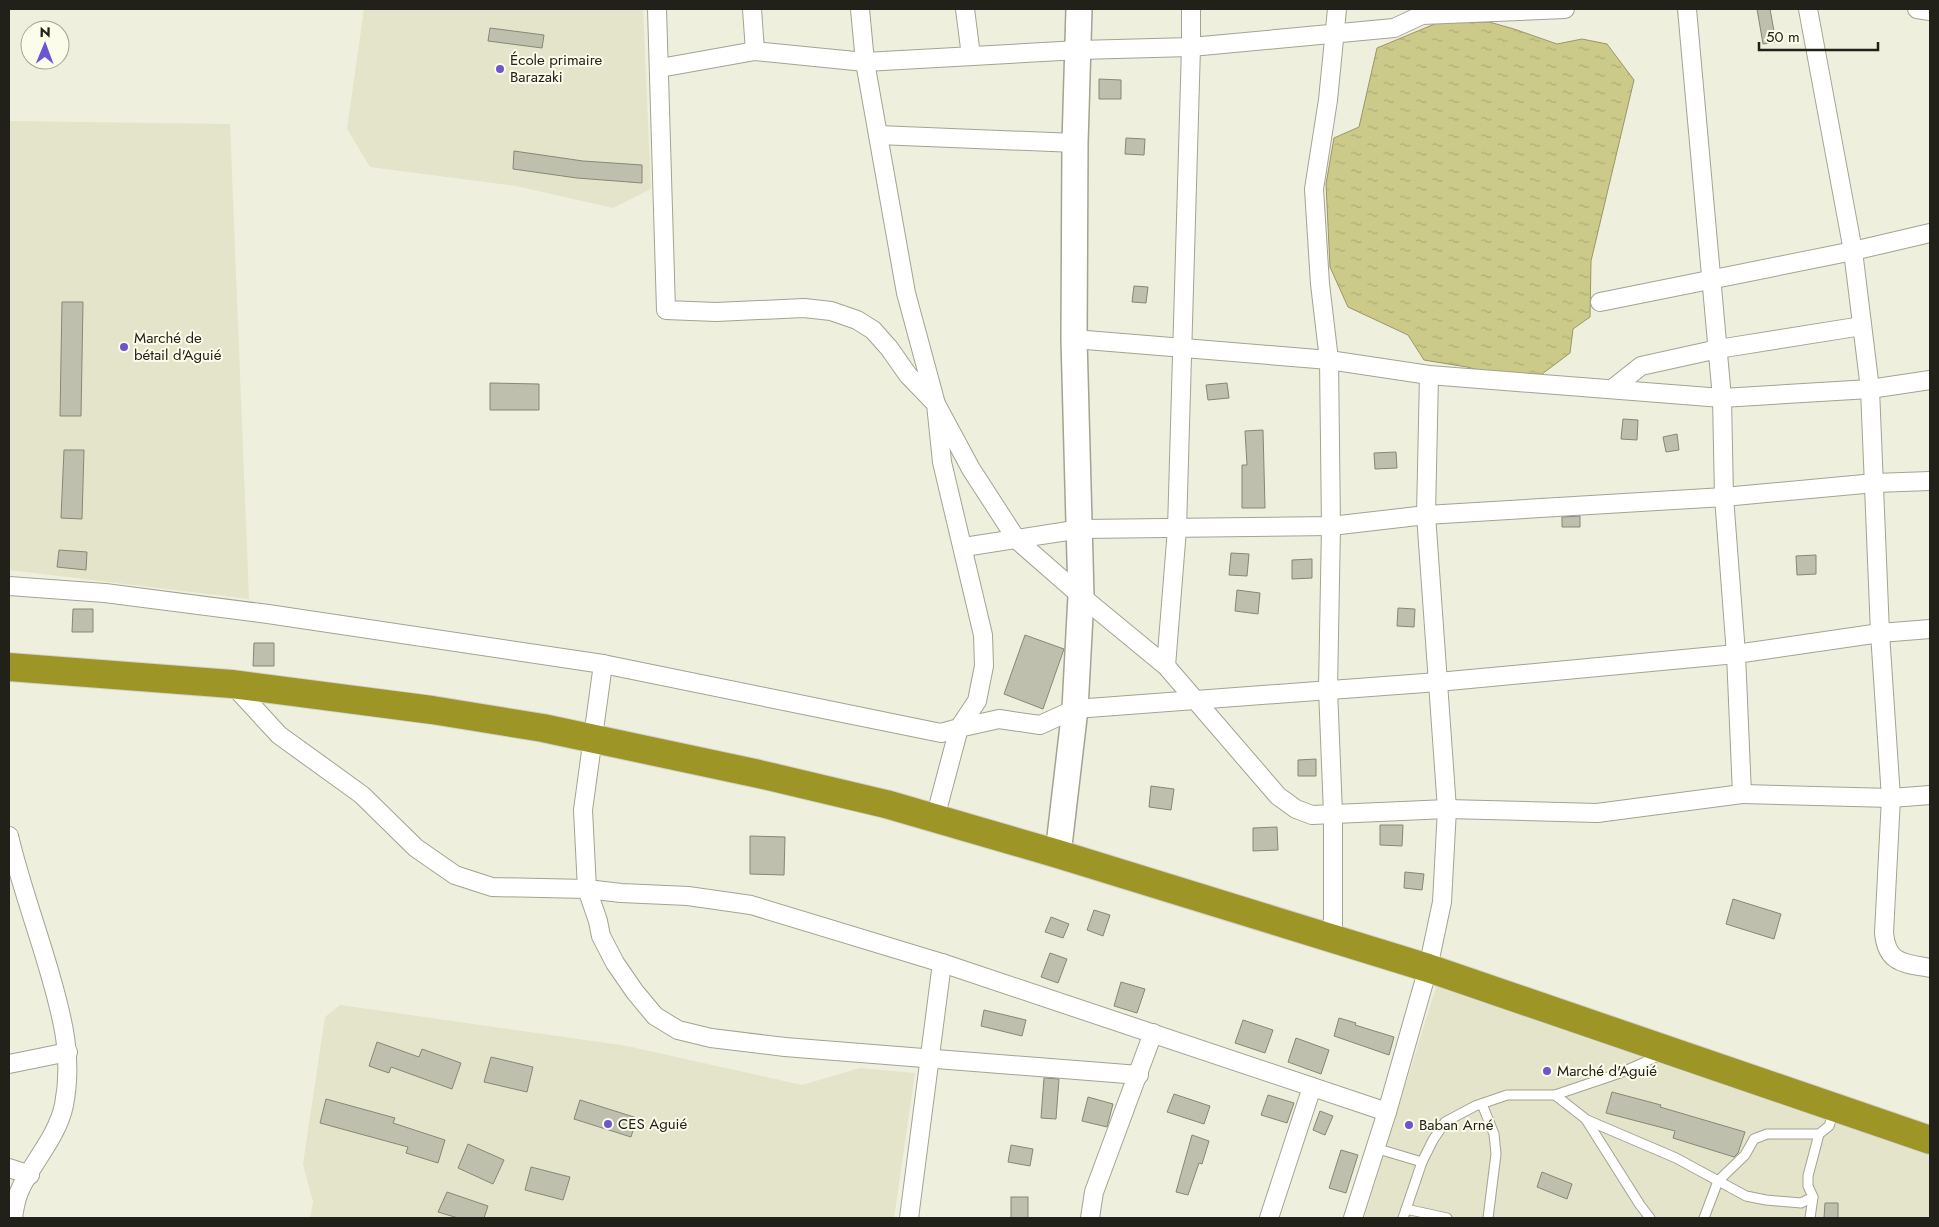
<svg xmlns="http://www.w3.org/2000/svg" width="1939" height="1227" font-family="Jost,sans-serif">
<style>
.built{fill:#e4e4ca}
.water{fill:url(#water-ripples);stroke:#999767}
.building{fill:#bfbfae;stroke:#878776}
.lines{fill:none;stroke-linecap:round;stroke-linejoin:round}
.lane-casing{stroke:#a3a392;stroke-width:11}
.street-casing{stroke:#a3a392;stroke-width:20}
.secondary-casing{stroke:#a3a392;stroke-width:28}
.highway-casing{stroke:#d3d3d1;stroke-width:30}
.lane{stroke:#fff;stroke-width:9}
.street{stroke:#fff;stroke-width:18}
.secondary{stroke:#fff;stroke-width:25}
.highway{stroke:#9d9626;stroke-width:28}
.poi-dot{fill:#6a57d0;stroke:#fcfcea;stroke-width:2}
.labels{text-anchor:middle;stroke-width:4;stroke-linejoin:round;paint-order:stroke}
.poi-label{font-size:15px;fill:#21211a;stroke:#fcfcea;text-anchor:start}
</style>
<defs>
<pattern id="water-ripples" width="26" height="14" patternUnits="userSpaceOnUse" patternTransform="scale(1.25)"><rect width="26" height="14" fill="#ccca88"/><path d="M2 4q2-2 4 0t4 0M15 11q2-2 4 0t4 0" fill="none" stroke="#afad75"/></pattern>
</defs>
<rect width="100%" height="100%" fill="#efefdd"/>
<g class="built">
<polygon points="364,9 643,9 651,189 613,208 516,186 370,167 347,129"/>
<polygon points="9,121 230,124 249,599 9,570"/>
<polygon points="1436,987 1930,1156 1930,1218 1364,1218"/>
<polygon points="340,1005 627,1046 802,1085 860,1068 915,1073 894,1218 310,1218 313,1202 303,1164 325,1017"/>
</g>
<polygon class="water" points="1489,22 1514,29 1557,44 1582,39 1607,44 1634,80 1591,261 1590,317 1573,329 1570,353 1538,377 1504,377 1467,367 1424,360 1408,335 1348,307 1330,267 1326,184 1334,138 1359,127 1377,48 1437,23"/>
<g class="building">
<polygon points="1757,9 1770,9 1776,42 1763,44"/>
<polygon points="490,28 544,35 542,48 488,41"/>
<polygon points="1099,79 1121,80 1121,99 1099,99"/>
<polygon points="1126,138 1145,139 1144,155 1125,154"/>
<polygon points="514,151 583,161 642,165 642,183 577,178 513,169"/>
<polygon points="1134,286 1148,287 1146,303 1132,302"/>
<polygon points="62,302 83,302 81,416 60,416"/>
<polygon points="490,383 539,384 539,410 490,410"/>
<polygon points="1227,383 1229,398 1208,400 1206,385"/>
<polygon points="1623,419 1638,420 1637,440 1621,439"/>
<polygon points="1263,430 1265,508 1242,508 1242,465 1247,465 1245,431"/>
<polygon points="1677,434 1679,450 1666,452 1663,437"/>
<polygon points="64,450 84,450 82,519 61,518"/>
<polygon points="1396,452 1397,468 1375,469 1374,453"/>
<polygon points="1580,516 1580,527 1562,527 1562,517"/>
<polygon points="59,550 87,552 86,570 57,567"/>
<polygon points="1231,553 1249,554 1247,576 1229,575"/>
<polygon points="1816,555 1816,574 1797,575 1796,556"/>
<polygon points="1312,559 1312,578 1292,579 1292,560"/>
<polygon points="1237,590 1260,593 1258,614 1235,611"/>
<polygon points="1398,608 1415,609 1414,627 1397,626"/>
<polygon points="73,609 93,609 93,632 72,632"/>
<polygon points="1025,635 1064,649 1043,709 1004,694"/>
<polygon points="254,643 274,643 274,666 253,666"/>
<polygon points="1316,759 1316,776 1298,776 1298,760"/>
<polygon points="1151,786 1174,789 1171,810 1149,807"/>
<polygon points="1380,825 1403,825 1402,846 1380,845"/>
<polygon points="1277,827 1278,850 1253,851 1253,828"/>
<polygon points="750,836 785,837 784,875 750,874"/>
<polygon points="1405,872 1424,874 1422,890 1404,888"/>
<polygon points="1733,899 1781,914 1774,939 1726,924"/>
<polygon points="1094,910 1110,915 1103,936 1087,930"/>
<polygon points="1051,917 1069,924 1063,938 1045,932"/>
<polygon points="1050,953 1067,959 1058,983 1041,977"/>
<polygon points="1121,982 1145,989 1137,1013 1114,1006"/>
<polygon points="984,1010 1026,1020 1022,1036 981,1026"/>
<polygon points="1339,1018 1356,1023 1355,1025 1394,1037 1389,1055 1334,1036"/>
<polygon points="1243,1020 1273,1030 1265,1053 1235,1043"/>
<polygon points="1296,1038 1329,1050 1321,1074 1288,1062"/>
<polygon points="377,1042 419,1057 422,1049 461,1063 452,1089 391,1067 389,1073 369,1066"/>
<polygon points="491,1057 533,1067 527,1092 484,1082"/>
<polygon points="1044,1078 1059,1079 1056,1119 1041,1118"/>
<polygon points="1612,1092 1661,1105 1660,1107 1745,1132 1738,1153 1734,1157 1673,1138 1675,1131 1606,1113"/>
<polygon points="1174,1094 1210,1106 1204,1124 1167,1112"/>
<polygon points="1268,1095 1294,1103 1287,1123 1261,1115"/>
<polygon points="1088,1097 1113,1104 1107,1127 1082,1121"/>
<polygon points="326,1099 395,1118 393,1123 445,1140 438,1163 406,1153 408,1147 320,1123"/>
<polygon points="580,1100 637,1118 631,1137 574,1119"/>
<polygon points="1320,1111 1333,1116 1325,1135 1313,1130"/>
<polygon points="1192,1135 1209,1141 1202,1164 1199,1163 1188,1195 1176,1192"/>
<polygon points="468,1144 504,1160 493,1184 458,1168"/>
<polygon points="1011,1145 1033,1149 1030,1166 1008,1162"/>
<polygon points="1341,1150 1358,1155 1346,1193 1329,1188"/>
<polygon points="531,1167 570,1177 563,1200 525,1190"/>
<polygon points="1542,1172 1572,1184 1567,1199 1537,1187"/>
<polygon points="447,1192 488,1206 484,1218 458,1218 438,1212"/>
<rect x="1011" y="1197" width="17" height="21"/>
<polygon points="1825,1203 1838,1203 1838,1218 1824,1218"/>
</g>
<g class="lines">
<g class="lane-casing">
<g id="lane">
<polyline points="1555,1095 1587,1120 1676,1158 1746,1196 1766,1200 1801,1203 1813,1197"/>
<polyline points="1482,1104 1494,1134 1496,1154 1488,1218"/>
<polyline points="1587,1121 1640,1205 1650,1218"/>
<polyline points="1375,1148 1422,1162"/>
<polyline points="1406,1209 1447,1218"/>
<polyline points="1403,1218 1422,1162 1433,1140 1445,1122 1475,1106 1507,1095 1555,1095 1620,1073 1654,1058 1656,1051"/>
<polyline points="1704,1218 1718,1181 1745,1155 1754,1139 1767,1134 1819,1134 1829,1126 1834,1111"/>
<polyline points="1810,1218 1813,1197 1808,1186 1808,1176 1819,1134"/>
</g>
</g>
<g class="street-casing">
<g id="street">
<polyline points="752,9 755,51"/>
<polyline points="860,9 865,62 906,293 936,404 971,469 1017,540 1081,596 1166,666 1278,796 1296,809 1312,815 1447,809 1597,813 1742,794 1736,654 1724,497 1722,398 1687,9"/>
<polyline points="965,9 971,56"/>
<path d="M1808 9 1853 251 1870 389 1880 633 1891 798 1884 933C1887 964 1904 963 1930 968"/>
<polyline points="1917,9 1930,11"/>
<polyline points="660,68 755,51 865,62 1079,50 1191,47 1394,28 1422,15 1565,9"/>
<polyline points="878,135 1075,143"/>
<polyline points="1600,302 1853,251 1930,233"/>
<polyline points="1074,339 1329,360 1429,375 1722,398 1870,389 1930,380"/>
<polyline points="1612,389 1641,366 1718,349 1862,326"/>
<polyline points="964,547 1081,529 1331,526 1426,515 1724,497 1875,483 1930,481"/>
<polyline points="9,586 105,593 268,614 603,664 941,733 959,728 977,701 984,666 983,635 942,462 936,404 908,375 889,348 873,330 857,320 831,311 804,308 716,312 666,310 657,9"/>
<polyline points="603,664 583,810 587,889 621,893 688,896 751,905 942,963 1387,1112"/>
<polyline points="1166,666 1177,529 1191,47 1191,9"/>
<polyline points="232,684 279,735 362,795 416,848 455,875 492,887 587,889 598,921 601,936 615,963 635,992 655,1016 678,1030 711,1038 785,1047 1139,1075"/>
<polyline points="1742,794 1891,798 1930,795"/>
<polyline points="935,818 959,728 999,719 1040,725 1075,709 1438,682 1736,654 1880,633 1930,629"/>
<path d="M9 836C20 883 37 928 50 974 63 1019 73 1058 64 1105 57 1138 32 1162 19 1192 16 1200 14 1210 13 1218"/>
<polyline points="1333,940 1333,813 1328,689 1331,526 1329,360 1320,284 1314,189 1328,100 1337,9"/>
<polyline points="9,1064 68,1052"/>
<polyline points="9,1168 30,1175"/>
<polyline points="909,1218 942,963"/>
<polyline points="1090,1218 1094,1192 1153,1033"/>
<polyline points="1269,1218 1312,1087"/>
<polyline points="1353,1218 1387,1112 1428,968 1442,902 1447,809 1426,515 1429,375"/>
</g>
</g>
<g class="secondary-casing">
<polyline id="secondary" points="1058,854 1075,709 1081,596 1074,339 1075,143 1079,9"/>
</g>
<g class="highway-casing">
<polyline id="highway" points="9,667 232,684 432,710 543,728 759,774 886,804 1058,854 1428,968 1930,1140"/>
</g>
<use href="#lane" class="lane"/>
<use href="#street" class="street"/>
<use href="#secondary" class="secondary"/>
<use href="#highway" class="highway"/>
</g>
<g class="poi-dot">
<circle cx="500" cy="69" r="5"/>
<circle cx="124" cy="347" r="5"/>
<circle cx="1547" cy="1071" r="5"/>
<circle cx="608" cy="1124" r="5"/>
<circle cx="1409" cy="1125" r="5"/>
</g>
<g class="labels">
<g class="poi-label">
<text x="510" y="65">École primaire<tspan x="510" dy="17">Barazaki</tspan></text>
<text x="134" y="343">Marché de<tspan x="134" dy="17">bétail d'Aguié</tspan></text>
<text x="1557" y="1076">Marché d'Aguié</text>
<text x="618" y="1129">CES Aguié</text>
<text x="1419" y="1130">Baban Arné</text>
</g>
</g>
<rect width="1939" height="1227" fill="none" stroke="#21211a" stroke-width="20"/>
<g transform="translate(45 45) rotate(1)"><circle r="24" fill="#fcfcea" stroke="#a4a497"/>
<path d="M0-4L9 19L0 12L-9 19Z" fill="#6a57d0"/>
<text y="-8" font-size="14" font-weight="bold" text-anchor="middle" fill="#21211a">N</text>
</g>
<path d="M1759 42v8h119v-8" fill="none" stroke="#21211a" stroke-width="2.5"/>
<text x="1766" y="42" font-size="15" fill="#21211a" stroke="#fcfcea" stroke-width="4" paint-order="stroke">50 m</text>
</svg>
